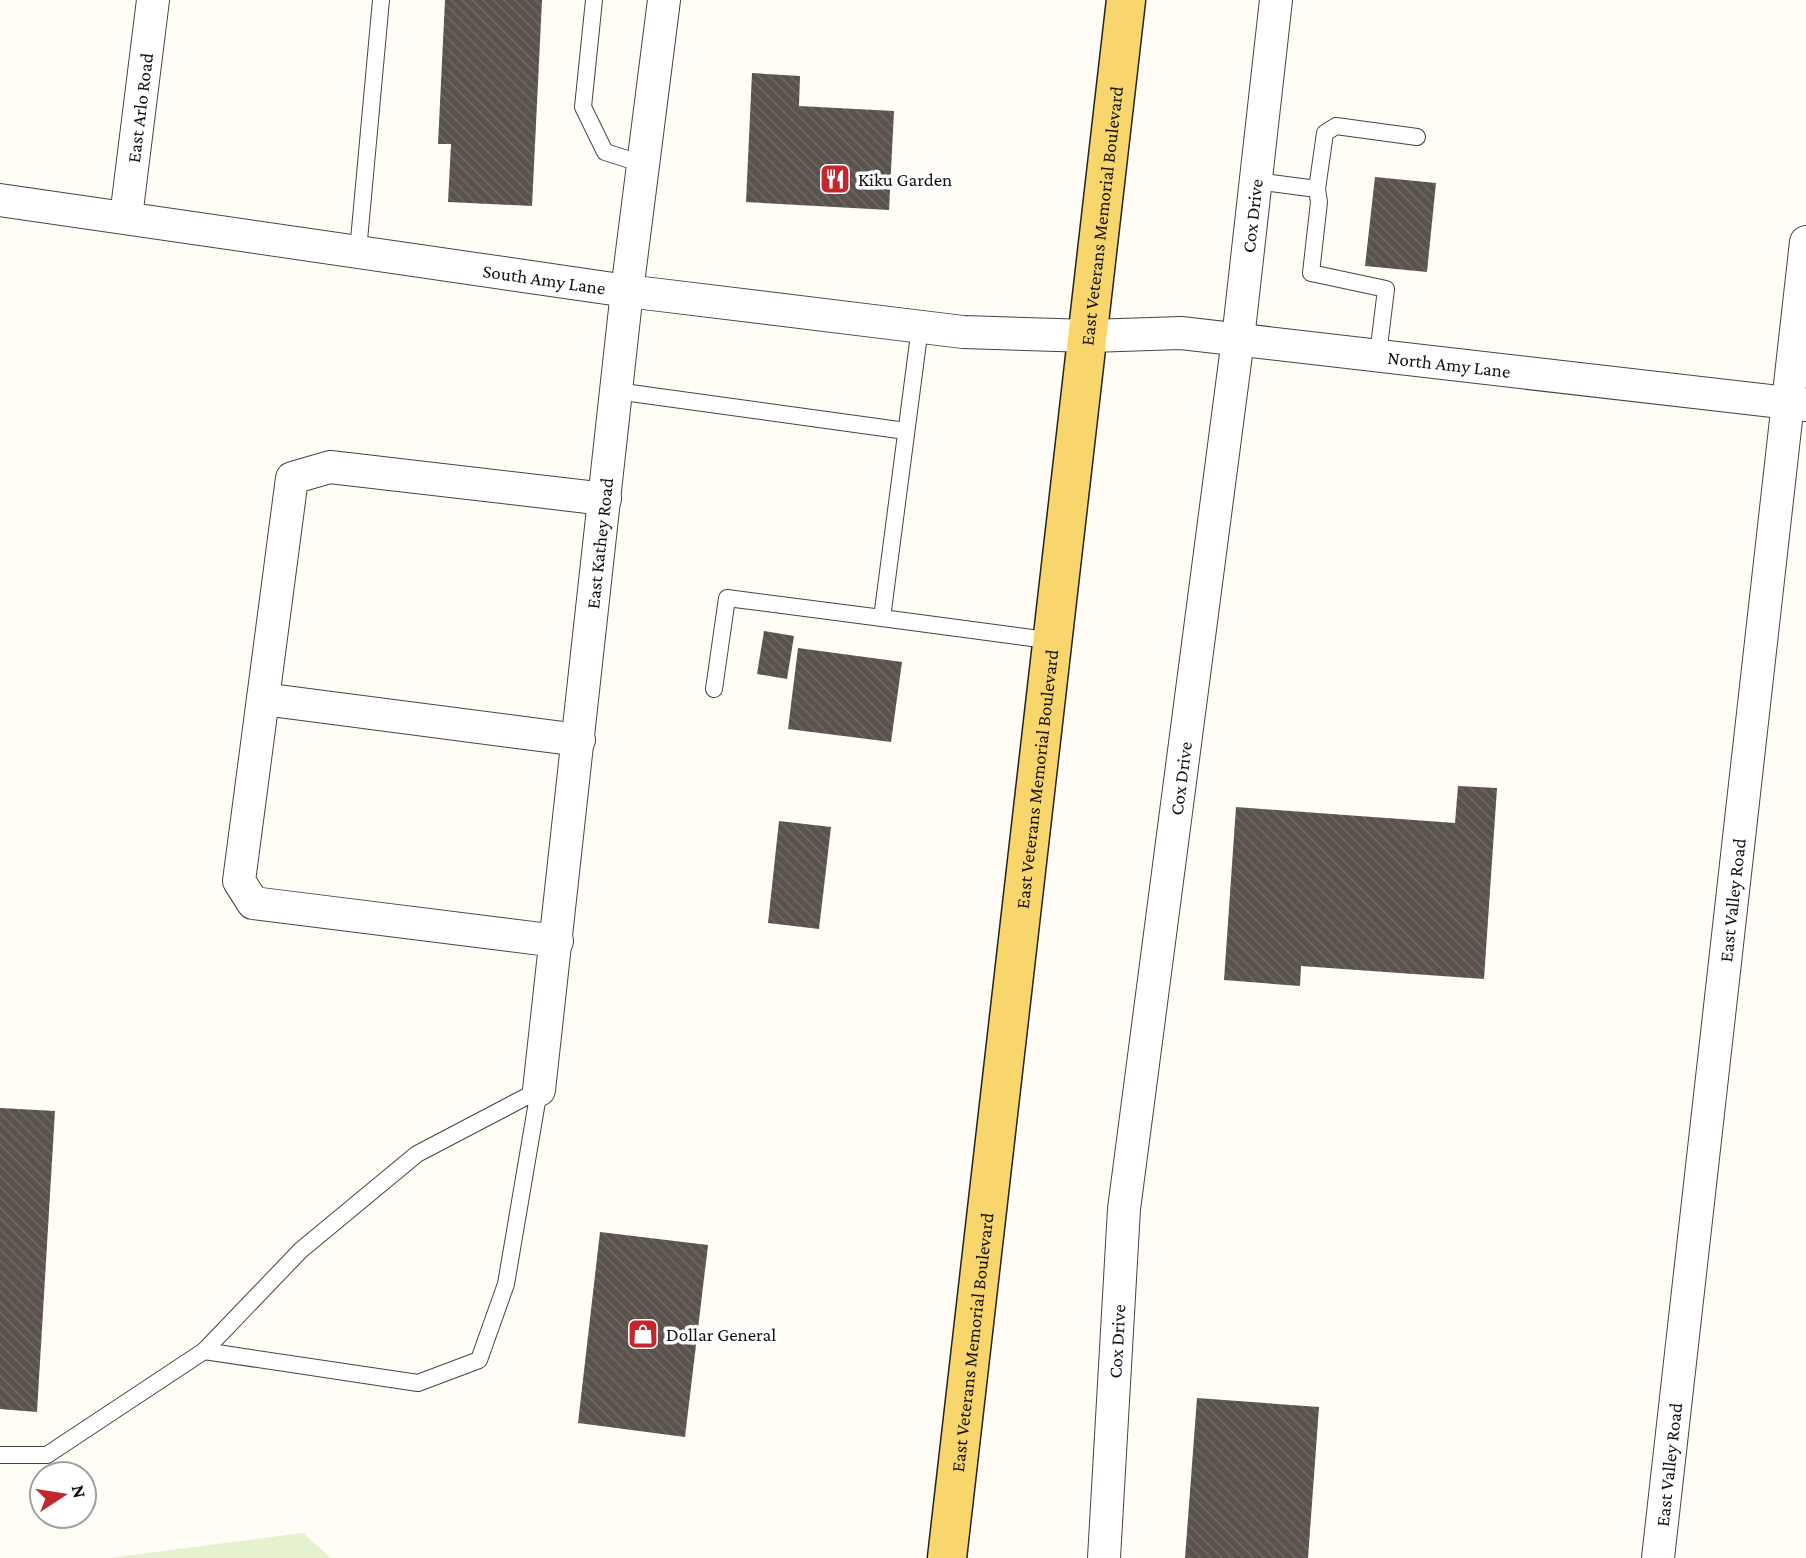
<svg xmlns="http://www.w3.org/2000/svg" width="1806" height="1558" font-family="'Crimson Pro',serif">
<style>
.pitch{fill:#e6f2cf}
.building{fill:url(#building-back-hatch)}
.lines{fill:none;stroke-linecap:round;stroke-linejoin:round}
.lane-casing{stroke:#444;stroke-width:18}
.street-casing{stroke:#444;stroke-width:34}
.primary-casing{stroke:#222;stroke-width:41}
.lane{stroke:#fff;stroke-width:16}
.street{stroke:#fff;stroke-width:32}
.primary{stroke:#f9d66b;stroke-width:38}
.labels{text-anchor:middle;stroke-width:7;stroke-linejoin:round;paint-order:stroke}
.street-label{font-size:19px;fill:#111;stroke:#fff}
.poi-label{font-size:19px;fill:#111;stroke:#fff;text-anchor:start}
</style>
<defs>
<pattern id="building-back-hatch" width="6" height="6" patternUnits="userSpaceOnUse" patternTransform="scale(1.75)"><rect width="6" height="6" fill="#5a524d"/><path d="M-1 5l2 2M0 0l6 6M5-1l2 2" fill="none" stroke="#6d6662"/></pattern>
</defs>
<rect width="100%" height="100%" fill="#fffdf5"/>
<polygon class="pitch" points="303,1533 331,1558 109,1558"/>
<g class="building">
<polygon points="445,0 542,0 532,206 448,202 451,144 438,144"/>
<polygon points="752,73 800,76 799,106 894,111 889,210 746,202"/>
<polygon points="1375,177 1436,183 1427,272 1365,266"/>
<polygon points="764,631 794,636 787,679 757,674"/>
<polygon points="798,648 902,662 891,742 788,729"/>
<polygon points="1458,786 1497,788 1484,979 1301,966 1300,986 1224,980 1236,807 1455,823"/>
<polygon points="779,821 831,827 819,929 768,923"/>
<polygon points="0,1108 55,1111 37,1412 0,1409"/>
<polygon points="600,1232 708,1245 685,1437 578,1423"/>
<polygon points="1197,1398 1319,1407 1308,1558 1185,1558"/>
</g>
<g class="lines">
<g class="lane-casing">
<g id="lane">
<polyline points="594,0 583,107 605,152 643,164"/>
<polyline points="1256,181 1317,189 1319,202 1311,273 1386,289 1378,355"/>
<polyline points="1317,189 1325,133 1336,126 1417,137"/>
<polyline points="358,251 381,0"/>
<polyline points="920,327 882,618 1054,641"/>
<polyline points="616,391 906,431"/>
<polyline points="714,689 727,598 882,618"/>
<polygon points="539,1090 506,1284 479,1360 418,1383 204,1351 301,1250 417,1154"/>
<polyline points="0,1455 47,1455 204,1351"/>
</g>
</g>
<g class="street-casing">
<g id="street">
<path id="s1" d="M0 200 627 291 963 332 1090 336 1181 333 1806 405"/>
<path id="s2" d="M126 217 153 0"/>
<polyline points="263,699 579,740"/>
<polyline points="557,941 253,903 239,881 292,478 330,467 605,499"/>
<path id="s3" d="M539 1090 627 291 664 0"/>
<path id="s4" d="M1104 1558 1124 1209 1238 339 1276 0"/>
<path id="s5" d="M1658 1558 1806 242"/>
</g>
</g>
<g class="primary-casing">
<g id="primary">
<path id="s6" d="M947 1558 1126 0"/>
</g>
</g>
<use href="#lane" class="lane"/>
<use href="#street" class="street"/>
<use href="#primary" class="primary"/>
</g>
<defs>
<g id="restaurant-square" transform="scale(1.575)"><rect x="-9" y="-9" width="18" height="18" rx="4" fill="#c4262e" stroke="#fff"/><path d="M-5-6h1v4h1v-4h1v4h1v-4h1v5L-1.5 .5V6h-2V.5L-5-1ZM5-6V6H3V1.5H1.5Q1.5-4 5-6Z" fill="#fff"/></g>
<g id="shop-square" transform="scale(1.575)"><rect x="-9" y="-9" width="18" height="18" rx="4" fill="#c4262e" stroke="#fff"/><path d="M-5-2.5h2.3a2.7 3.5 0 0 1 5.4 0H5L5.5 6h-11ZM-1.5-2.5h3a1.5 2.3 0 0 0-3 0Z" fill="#fff"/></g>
</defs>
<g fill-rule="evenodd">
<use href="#restaurant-square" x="835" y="179"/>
<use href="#shop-square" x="643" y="1334"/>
</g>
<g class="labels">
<g class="street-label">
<text dy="7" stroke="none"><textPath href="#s2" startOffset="110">East Arlo Road</textPath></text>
<text dy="7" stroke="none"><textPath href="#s6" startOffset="1351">East Veterans Memorial Boulevard</textPath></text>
<text dy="7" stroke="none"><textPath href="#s4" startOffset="1351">Cox Drive</textPath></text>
<text dy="7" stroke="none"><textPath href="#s1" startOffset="550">South Amy Lane</textPath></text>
<text dy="7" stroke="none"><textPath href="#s1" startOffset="1460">North Amy Lane</textPath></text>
<text dy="7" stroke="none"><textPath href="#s3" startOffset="550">East Kathey Road</textPath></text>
<text dy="7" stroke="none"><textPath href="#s4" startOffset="784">Cox Drive</textPath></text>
<text dy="7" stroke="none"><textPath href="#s6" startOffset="784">East Veterans Memorial Boulevard</textPath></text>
<text dy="7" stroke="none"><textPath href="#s5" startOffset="662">East Valley Road</textPath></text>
<text dy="7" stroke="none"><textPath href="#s4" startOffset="217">Cox Drive</textPath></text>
<text dy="7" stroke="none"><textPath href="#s6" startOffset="217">East Veterans Memorial Boulevard</textPath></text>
<text dy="7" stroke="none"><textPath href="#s5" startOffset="94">East Valley Road</textPath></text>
</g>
<g class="poi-label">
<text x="858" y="186">Kiku Garden</text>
<text x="666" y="1341">Dollar General</text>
</g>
</g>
<g transform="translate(63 1495) rotate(78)"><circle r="33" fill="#ffffff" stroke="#a0a0a0" stroke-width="2"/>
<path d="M0-5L12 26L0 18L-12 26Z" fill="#c4262e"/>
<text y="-10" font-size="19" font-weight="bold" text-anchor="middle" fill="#111111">N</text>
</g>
</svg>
